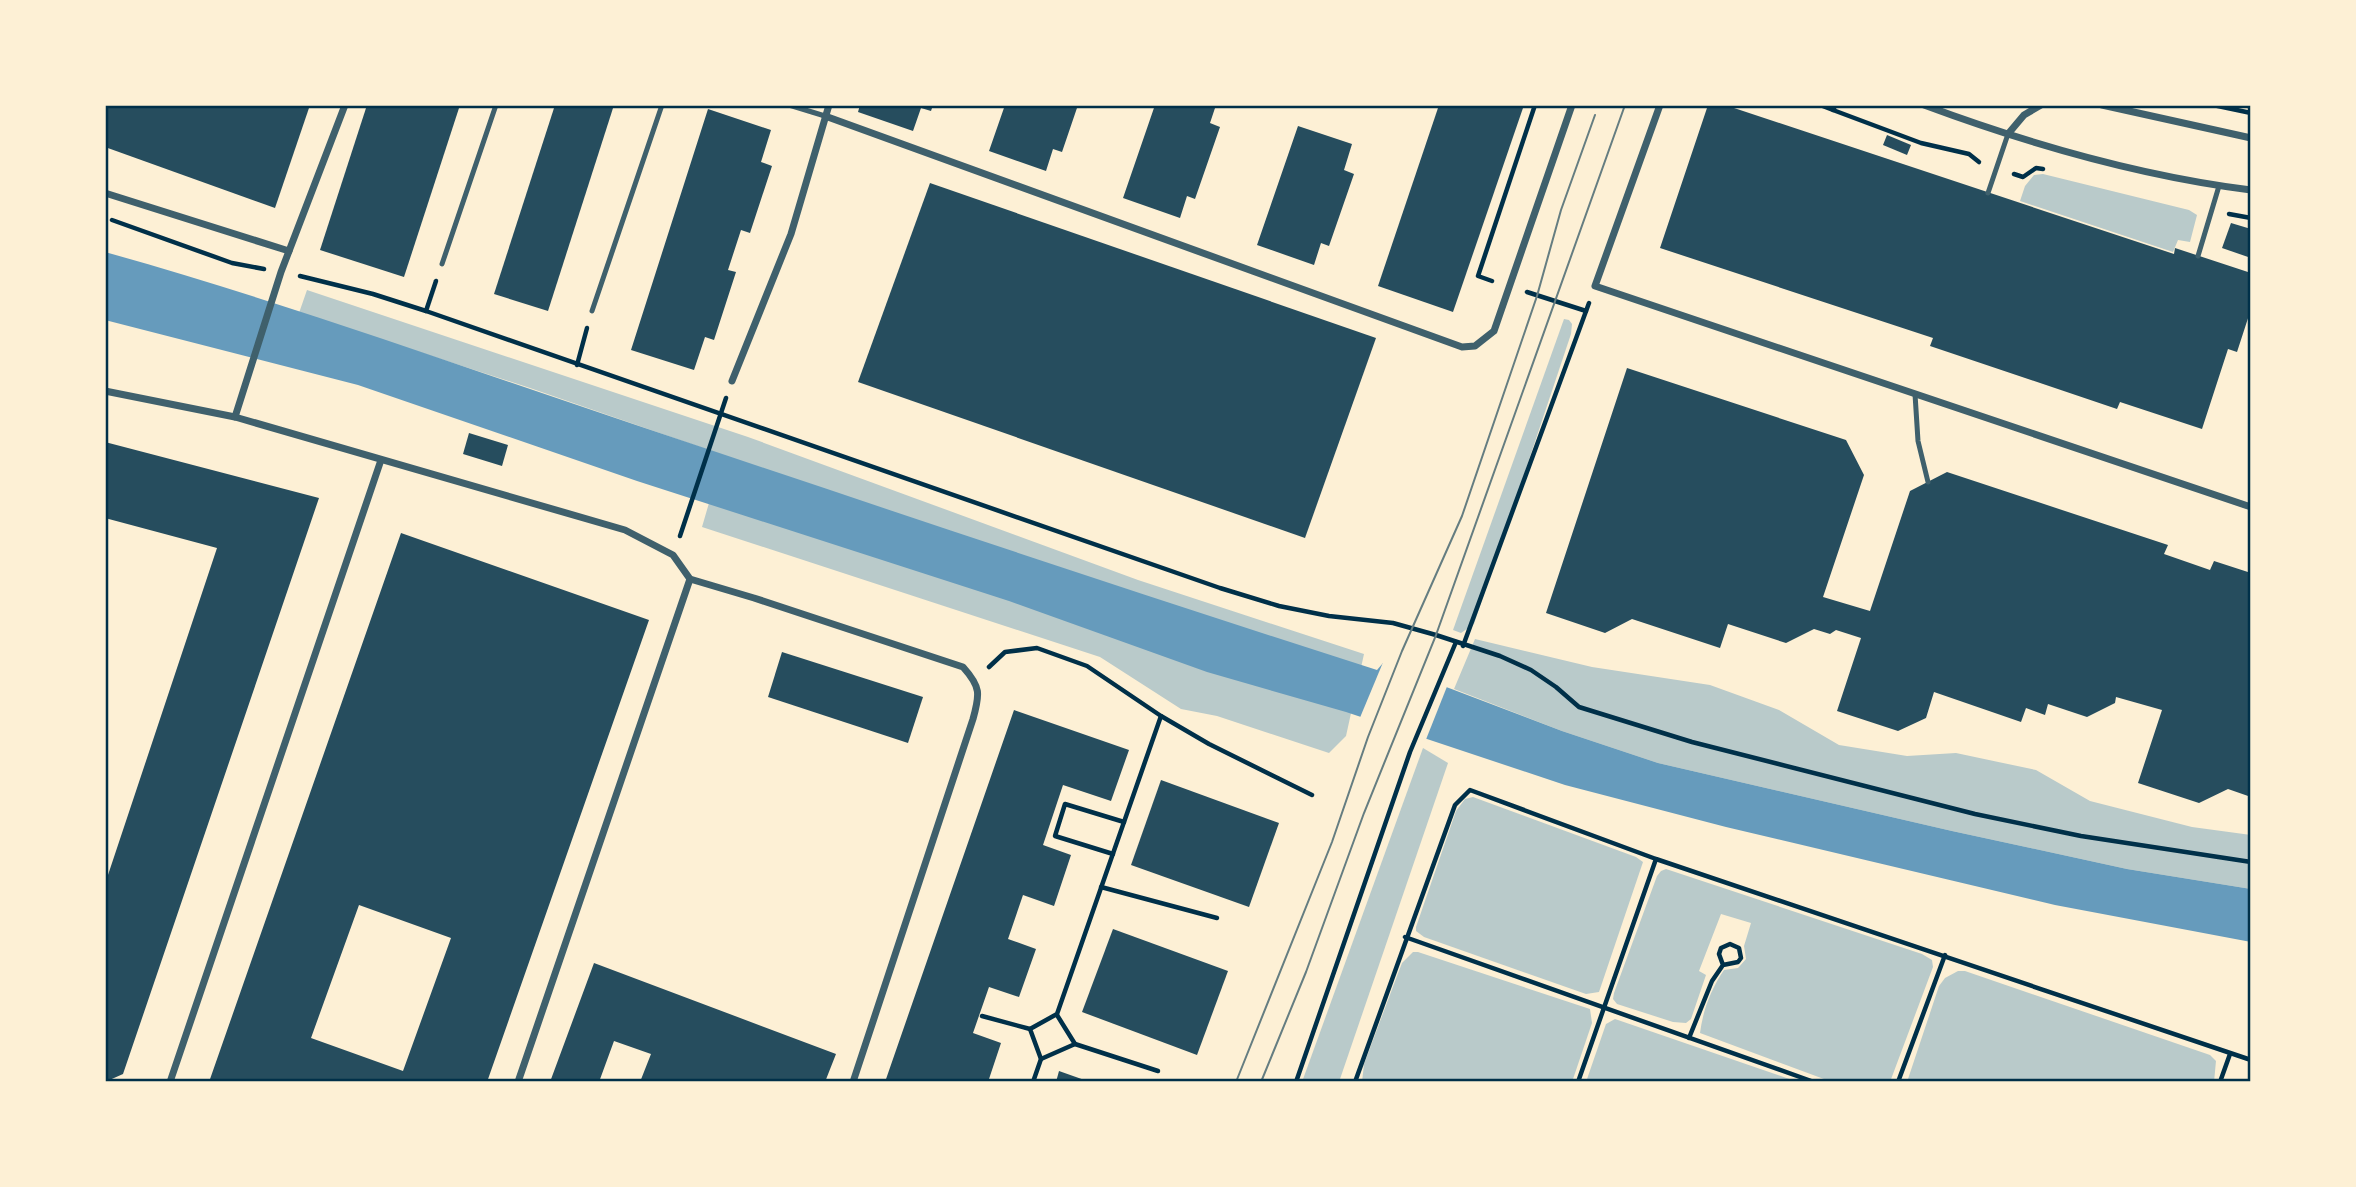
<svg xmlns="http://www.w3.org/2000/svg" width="2356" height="1187" font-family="'DejaVu Sans',sans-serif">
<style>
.green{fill:#b9caca}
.water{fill:#669bbc}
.pier{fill:#fdf0d5}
.building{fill:#264d5e;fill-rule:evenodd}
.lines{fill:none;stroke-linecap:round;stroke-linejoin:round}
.path{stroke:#003049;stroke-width:4.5}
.service{stroke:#3f606c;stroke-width:5}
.minor{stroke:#3f606c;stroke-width:7}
.tram{stroke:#657d81;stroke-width:2}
.neatline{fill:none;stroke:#003049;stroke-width:2.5}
</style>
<rect width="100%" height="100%" fill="#fdf0d5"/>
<g class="green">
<polygon points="2043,174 2189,210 2197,215 2190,242 2178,240 2173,252 2020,201 2025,186 2034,175"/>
<polygon points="307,290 748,437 1138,580 1364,654 1346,736 1329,753 1217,716 1181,709 1100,657 702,527 723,455 530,388 299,313"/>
<polygon points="1564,319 1569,320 1572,324 1571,334 1474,624 1461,633 1453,630"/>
<polygon points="1475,639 1592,667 1710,685 1779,710 1839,745 1907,756 1956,753 2036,770 2090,801 2192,827 2251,835 2251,889 2127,869 1952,831 1658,763 1562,731 1454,689"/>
<polygon points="1423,748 1448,763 1339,1082 1302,1082"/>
<polygon points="1473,797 1636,857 1643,862 1599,992 1586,994 1424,937 1416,931 1416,927 1456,811 1465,799"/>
<path d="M1666 869 1922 954 1932 960 1933 967 1890 1082H1832L1700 1033C1703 1010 1711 989 1724 970L1738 968 1746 959 1744 946 1751 923 1721 914 1699 971 1706 975 1691 1019 1686 1023 1673 1022 1617 1004 1613 999 1614 993 1657 876 1661 871Z"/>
<polygon points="1413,952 1418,952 1590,1009 1592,1023 1572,1082 1362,1082 1364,1064 1397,976 1402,963"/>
<polygon points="1958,971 1965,971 2210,1055 2216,1061 2214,1082 1907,1082 1939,986 1945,978"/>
<polygon points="1615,1019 1798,1082 1586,1082 1606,1024"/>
</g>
<path class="water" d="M105 252C284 302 460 366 636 425 883 508 1130 591 1377 670L1383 663 1562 731 1658 763 1952 831 2127 869 2251 889V942L2055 905 1726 827 1565 785 1346 712 1207 672 1009 601 637 481 358 385 105 320Z"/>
<polygon class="pier" points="1384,660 1448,684 1425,742 1359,720"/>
<g class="building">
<polygon points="105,105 310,105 275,208 105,147"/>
<polygon points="367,105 460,105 404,277 320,250"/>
<polygon points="555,105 614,105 548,311 494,294"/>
<polygon points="860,105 933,105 931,111 921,108 913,131 858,112"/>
<polygon points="1005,105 1078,105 1062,152 1053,149 1046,171 989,151"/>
<polygon points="1155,105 1216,105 1210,123 1220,127 1195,199 1187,196 1180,218 1123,198"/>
<polygon points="1439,105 1524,105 1453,312 1378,286"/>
<polygon points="1708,105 1725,105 2174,254 2175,248 2251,273 2251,309 2237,352 2228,349 2202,429 2120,402 2117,409 1930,346 1933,338 1660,248"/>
<polygon points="708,109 771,130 761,162 772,166 750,233 741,230 728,270 736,272 714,340 705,337 694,370 631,350"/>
<polygon points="1298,126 1352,144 1344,170 1354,174 1329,246 1321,243 1314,265 1257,245"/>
<polygon points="1887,135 1911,145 1907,155 1883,145"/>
<polygon points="930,183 1376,338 1305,538 858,382"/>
<polygon points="2231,223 2251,229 2251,258 2222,248"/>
<polygon points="1627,368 1846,440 1864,475 1823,597 1870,611 1910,491 1947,472 2168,545 2164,554 2210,570 2214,561 2251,573 2251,797 2228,789 2199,803 2138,783 2162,710 2116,697 2115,703 2087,717 2048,704 2045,715 2026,708 2021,722 1934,692 1926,718 1898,731 1837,711 1861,638 1836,630 1830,634 1814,629 1786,643 1728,624 1720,648 1632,619 1605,633 1546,613"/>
<polygon points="469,433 508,445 502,466 463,454"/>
<polygon points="105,442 319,498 123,1074 105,1082 105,884 217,548 105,518"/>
<path d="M401 533 649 620 487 1082H209ZM359 905 451 938 403 1071 311 1038Z"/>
<polygon points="782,652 923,697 908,743 768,697"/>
<polygon points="1014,710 1129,750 1111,801 1063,785 1043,845 1071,855 1054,906 1023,895 1008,939 1036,949 1019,997 989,987 973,1033 1001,1043 988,1082 885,1082"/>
<polygon points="1161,780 1279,823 1249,907 1131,865"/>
<polygon points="1113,929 1228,971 1197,1055 1082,1012"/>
<polygon points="594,963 836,1054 825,1082 640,1082 651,1054 614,1041 599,1082 550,1082"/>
<polygon points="1059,1071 1090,1082 1056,1082"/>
</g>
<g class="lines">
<g class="path">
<polyline points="1820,105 1833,110 1835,106"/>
<polyline points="2213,105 2251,113"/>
<polyline points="1833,110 1921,143 1969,154 1979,162"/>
<polyline points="2014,174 2023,177 2036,168 2043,169"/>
<polyline points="2229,214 2251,218"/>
<polyline points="112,220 232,263 264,269"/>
<polyline points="300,276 373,294 426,311 1220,588 1279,606 1329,616 1393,623 1436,635 1500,656 1531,670 1556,687 1579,707 1692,742 1975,814 2081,836 2251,862"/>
<polyline points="1492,281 1478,276 1535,105"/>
<polyline points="1527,292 1586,311"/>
<polyline points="426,311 436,281"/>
<polyline points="577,365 587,328"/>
<polyline points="680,536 726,398"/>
<polyline points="1463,646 1589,303"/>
<polyline points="989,667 1005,652 1037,648 1087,666 1161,716 1209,744 1312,795"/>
<polyline points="1113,854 1055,836 1065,804 1124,822"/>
<polyline points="1101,887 1217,918"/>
<polyline points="1405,937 1814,1082"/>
<polyline points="1057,1015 1075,1044"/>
<polyline points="982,1016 1030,1029"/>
<polyline points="1689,1038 1712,981 1723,965 1719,954 1721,948 1730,944 1739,948 1741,958 1738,962 1723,965"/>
<polyline points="1041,1059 1075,1044 1158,1071"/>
<polyline points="1033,1082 1041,1059 1030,1029 1057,1014 1161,716"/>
<polyline points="1296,1082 1410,752 1456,642"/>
<polyline points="1355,1082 1455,805 1470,790 1656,859 2251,1060"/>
<polyline points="1578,1082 1656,859"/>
<polyline points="1898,1082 1945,955"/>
<polyline points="2220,1082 2230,1054"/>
</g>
<g class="service">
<polyline points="789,105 825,116"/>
<polyline points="1988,193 2008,134"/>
<polyline points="2198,256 2219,186"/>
<polyline points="442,264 496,105"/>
<polyline points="592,311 662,105"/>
<polyline points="1915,394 1918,441 1928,482"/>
</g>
<g class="minor">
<polyline points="1660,105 1595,286 2251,507"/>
<path d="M1924 105C2029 144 2140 176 2251 190"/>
<polyline points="2102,105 2251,138"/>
<polyline points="825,116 1462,347 1475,346 1494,331 1572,105"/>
<polyline points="2008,134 2024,115 2041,105"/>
<polyline points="105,193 289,251"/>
<polyline points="732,381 791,234 829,105"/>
<path d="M105 391 235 417 625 530 673 555 690 579 754 598 963 667C981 687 980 694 973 719L853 1082"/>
<polyline points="235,417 281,272 345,105"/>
<polyline points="170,1082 381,460"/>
<polyline points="518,1082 690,579"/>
</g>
<g class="tram">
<polyline points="1236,1082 1332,842 1368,737 1402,651 1462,516 1537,296 1561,210 1595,115"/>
<polyline points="1261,1082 1306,972 1364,813 1436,635 1625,105"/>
</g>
</g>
<rect width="2356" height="1187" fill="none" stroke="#fdf0d5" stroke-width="214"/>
<rect x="107" y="107" width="2142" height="973" class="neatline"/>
</svg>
